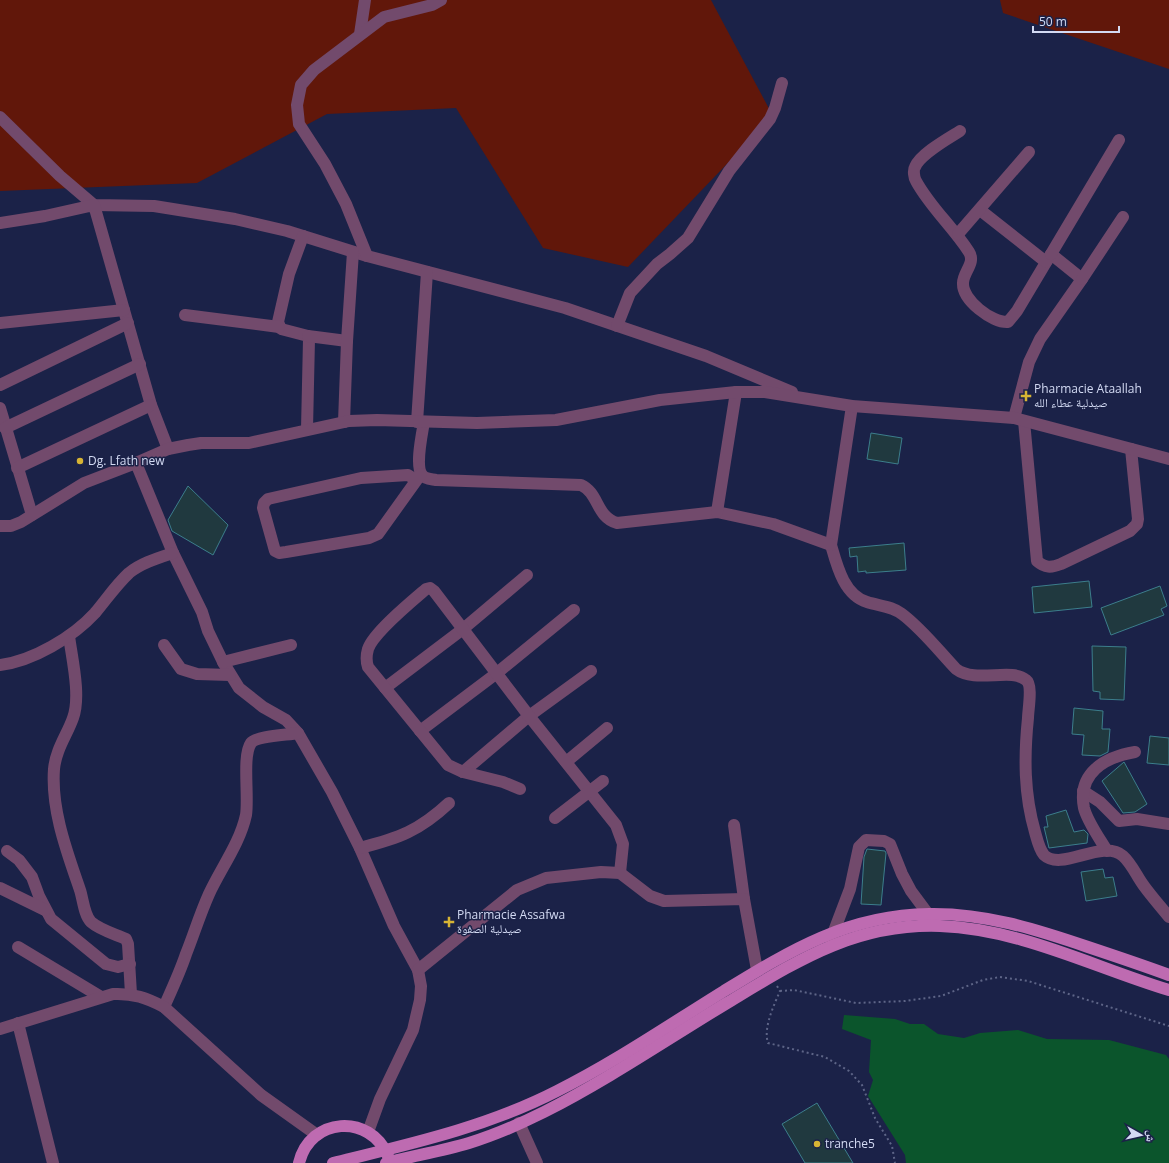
<svg xmlns="http://www.w3.org/2000/svg" width="1169" height="1163" font-family="'Open Sans','Noto Naskh Arabic',sans-serif">
<style>
.green{fill:#61170a}
.water{fill:#0b552c}
.building{fill:#20393f;stroke:#3c7e8c}
.lines{fill:none;stroke-linecap:round;stroke-linejoin:round}
.path{stroke:#5e6587;stroke-width:2;stroke-dasharray:2 3;stroke-linecap:butt}
.minor{stroke:#724a6c;stroke-width:12}
.major{stroke:#be6bb1;stroke-width:12}
.poi-dot{fill:#d7b434;stroke:#1b2248;stroke-width:1.5}
.labels{text-anchor:middle;stroke-width:3;stroke-linejoin:round;paint-order:stroke}
.poi-label{font-size:12px;fill:#d3daf3;stroke:#1b2248;text-anchor:start}
</style>
<rect width="100%" height="100%" fill="#1b2248"/>
<g class="green">
<polygon points="0,0 711,0 773,116 628,267 543,248 456,108 327,114 197,183 0,191"/>
<polygon points="1000,0 1169,0 1169,69 1003,13"/>
</g>
<polygon class="water" points="844,1015 895,1019 910,1024 924,1024 938,1034 964,1038 980,1033 1018,1030 1047,1039 1109,1040 1166,1055 1169,1059 1169,1163 906,1163 905,1155 868,1096 873,1080 869,1072 871,1040 842,1029"/>
<g class="building">
<polygon points="871,433 902,438 898,464 867,459"/>
<polygon points="188,486 228,525 213,555 172,531 168,520"/>
<polygon points="904,543 906,570 866,573 866,571 858,572 857,556 850,557 849,548"/>
<polygon points="1089,581 1092,607 1034,613 1032,587"/>
<polygon points="1160,586 1167,606 1161,609 1164,615 1111,635 1101,608"/>
<polygon points="1092,646 1126,647 1124,700 1100,699 1100,692 1093,691"/>
<polygon points="1074,708 1103,711 1102,729 1110,729 1108,752 1100,756 1082,755 1084,735 1072,734"/>
<polygon points="1150,736 1169,738 1169,765 1147,763"/>
<polygon points="1124,762 1147,804 1135,812 1123,813 1102,781"/>
<polygon points="1066,810 1074,832 1084,830 1088,834 1087,843 1049,848 1044,827 1048,827 1046,816"/>
<polygon points="867,849 885,851 886,853 881,905 861,904 864,857"/>
<polygon points="1103,869 1105,878 1113,877 1117,896 1086,901 1081,872"/>
<polygon points="817,1103 853,1163 805,1163 782,1124"/>
</g>
<g class="lines">
<g class="path">
<path d="M777 986 780 991C774 1005 763 1028 768 1043L825 1057 849 1071 862 1085 875 1118 892 1146 895 1163"/>
<polyline points="780,991 794,990 856,1003 905,1001 941,996 983,980 1000,977 1028,981 1169,1026"/>
</g>
<g class="minor">
<polyline points="360,34 365,0"/>
<polyline points="0,117 60,176 94,205 154,206 235,219 287,231 367,256 565,308 706,356 792,392"/>
<path d="M960 131C949 138 920 154 915 167 913 170 914 178 916 181 930 207 953 227 969 252 976 263 963 272 963 283 962 300 992 323 1008 322L1017 311 1051 254 1082 279 1040 339 1029 362 1014 418"/>
<polyline points="980,210 1046,262"/>
<polyline points="0,223 45,216 94,205 151,405 168,449"/>
<polyline points="958,234 1029,152"/>
<polyline points="303,236 289,274 278,322 281,329 308,336 309,339 307,429"/>
<polyline points="1051,254 1119,140"/>
<polyline points="367,256 346,204 325,164 299,124 297,105 301,85 314,70 384,17 432,5 441,0"/>
<polyline points="1082,279 1123,217"/>
<polyline points="185,315 279,327"/>
<polyline points="0,323 124,310"/>
<polyline points="617,326 630,293 657,264 670,254 688,238 729,171 770,119 775,108 782,83"/>
<polyline points="308,336 347,341"/>
<polyline points="0,385 128,323"/>
<path d="M852 406 831 545C837 566 844 595 867 602 879 606 892 606 902 614 922 629 939 651 956 669 976 684 1011 667 1026 680 1033 685 1028 710 1028 718 1024 757 1024 794 1035 832 1037 839 1039 849 1044 855 1062 872 1102 838 1123 856 1132 864 1137 877 1144 886 1152 897 1161 907 1169 917"/>
<polyline points="0,408 32,515"/>
<path d="M1024 421 1037 561C1045 568 1051 568 1061 564L1130 531 1137 524 1138 519 1131 449"/>
<polyline points="344,422 347,341 353,252"/>
<polyline points="417,422 427,272"/>
<path d="M424 422C422 434 415 466 422 475 425 479 431 479 436 480L581 485C599 493 596 517 617 523L717 512 773 524 831 545"/>
<polyline points="5,428 140,364"/>
<polyline points="136,463 173,553 202,612 208,631 223,662 239,688 263,707 286,720 298,733 332,792 360,848 394,926 418,970 421,986 420,1000 413,1030 380,1099 368,1132"/>
<polyline points="17,468 151,405"/>
<polyline points="416,480 408,475 361,478 268,499 264,503 263,508 275,551 279,553 286,552 369,538 378,534 421,474"/>
<polyline points="717,512 736,392"/>
<polyline points="0,526 11,526 21,522 84,483 136,463 168,449 188,445 201,443 249,443 349,421 377,420 477,423 556,420 660,400 736,392 765,392 852,406 1014,418 1169,459"/>
<path d="M69 636C72 659 81 696 73 718 67 735 56 749 54 769 51 810 67 852 80 890 83 899 84 915 91 922 100 930 115 934 126 939L128 944 131 994"/>
<polyline points="164,645 181,669 197,674 230,675"/>
<polyline points="223,662 291,645"/>
<path d="M0 665C33 661 73 637 95 613 106 600 116 585 129 573 141 563 158 558 173 553"/>
<polyline points="385,688 463,629 527,575"/>
<polyline points="420,731 497,673 574,610"/>
<polyline points="566,762 607,728"/>
<polyline points="463,772 529,716 591,671"/>
<path d="M520 789 503 782 463 772 448 765 368 667C366 661 366 656 368 649 373 633 412 601 426 589L430 588 434 591 529 716 616 825 623 844 620 873"/>
<polyline points="1083,791 1100,802 1119,821 1137,819 1169,824"/>
<polyline points="555,818 603,781"/>
<polyline points="734,825 744,899"/>
<path d="M360 848C399 838 419 831 449 803"/>
<polyline points="7,851 19,860 32,877 39,896 51,919 106,964 118,967 130,964"/>
<path d="M1107 851C1100 839 1087 821 1084 808 1077 773 1105 757 1135 752"/>
<polyline points="0,888 45,910"/>
<polyline points="831,939 850,889 859,847 866,840 884,841 890,844 902,874 911,891 934,922"/>
<polyline points="18,947 101,997"/>
<polyline points="418,970 517,890 546,878 601,872 620,873 650,896 664,901 744,899 757,970"/>
<path d="M164 1007C172 989 180 972 186 954 194 934 200 914 209 894 221 868 240 843 246 815 249 796 242 756 251 743 256 736 288 735 298 733"/>
<polyline points="18,1023 53,1163"/>
<path d="M0 1029 113 994C133 993 147 998 164 1007L261 1095 317 1135"/>
<polyline points="519,1123 537,1163"/>
</g>
<g class="major">
<path d="M299 1163C310 1117 370 1113 388 1156"/>
<path d="M333 1163C410 1144 487 1127 557 1091 615 1062 669 1025 724 991 791 950 848 915 929 914 985 913 1035 929 1088 947 1115 956 1142 965 1169 975"/>
<path d="M386 1163C413 1156 442 1151 469 1143 495 1135 520 1124 544 1112 607 1080 666 1040 727 1003 797 961 855 923 940 926 1021 929 1093 967 1169 990"/>
</g>
</g>
<g class="poi-dot">
<path d="M1024 390h4v4h4v4h-4v4h-4v-4h-4v-4h4z"/>
<circle cx="80" cy="461" r="4"/>
<path d="M447 916h4v4h4v4h-4v4h-4v-4h-4v-4h4z"/>
<circle cx="817" cy="1144" r="4"/>
</g>
<g class="labels">
<g class="poi-label">
<text x="1034" y="393">Pharmacie Ataallah<tspan x="1034" dy="14">صيدلية عطاء الله</tspan></text>
<text x="88" y="465">Dg. Lfath new</text>
<text x="457" y="919">Pharmacie Assafwa<tspan x="457" dy="14">صيدلية الصفوة</tspan></text>
<text x="825" y="1148">tranche5</text>
</g>
</g>
<g transform="translate(1141 1135) rotate(98)" stroke="#1b2248" stroke-width="3" paint-order="stroke">
<path d="M0-3L7 15L0 10L-7 15Z" fill="#d3daf3"/>
<text y="-6" font-size="11" font-weight="bold" text-anchor="middle" fill="#d3daf3">ش</text>
</g>
<path d="M1033 26v6h86v-6" fill="none" stroke="#d3daf3" stroke-width="2"/>
<text x="1039" y="26" font-size="12" fill="#d3daf3" stroke="#1b2248" stroke-width="3" paint-order="stroke">50 m</text>
</svg>
